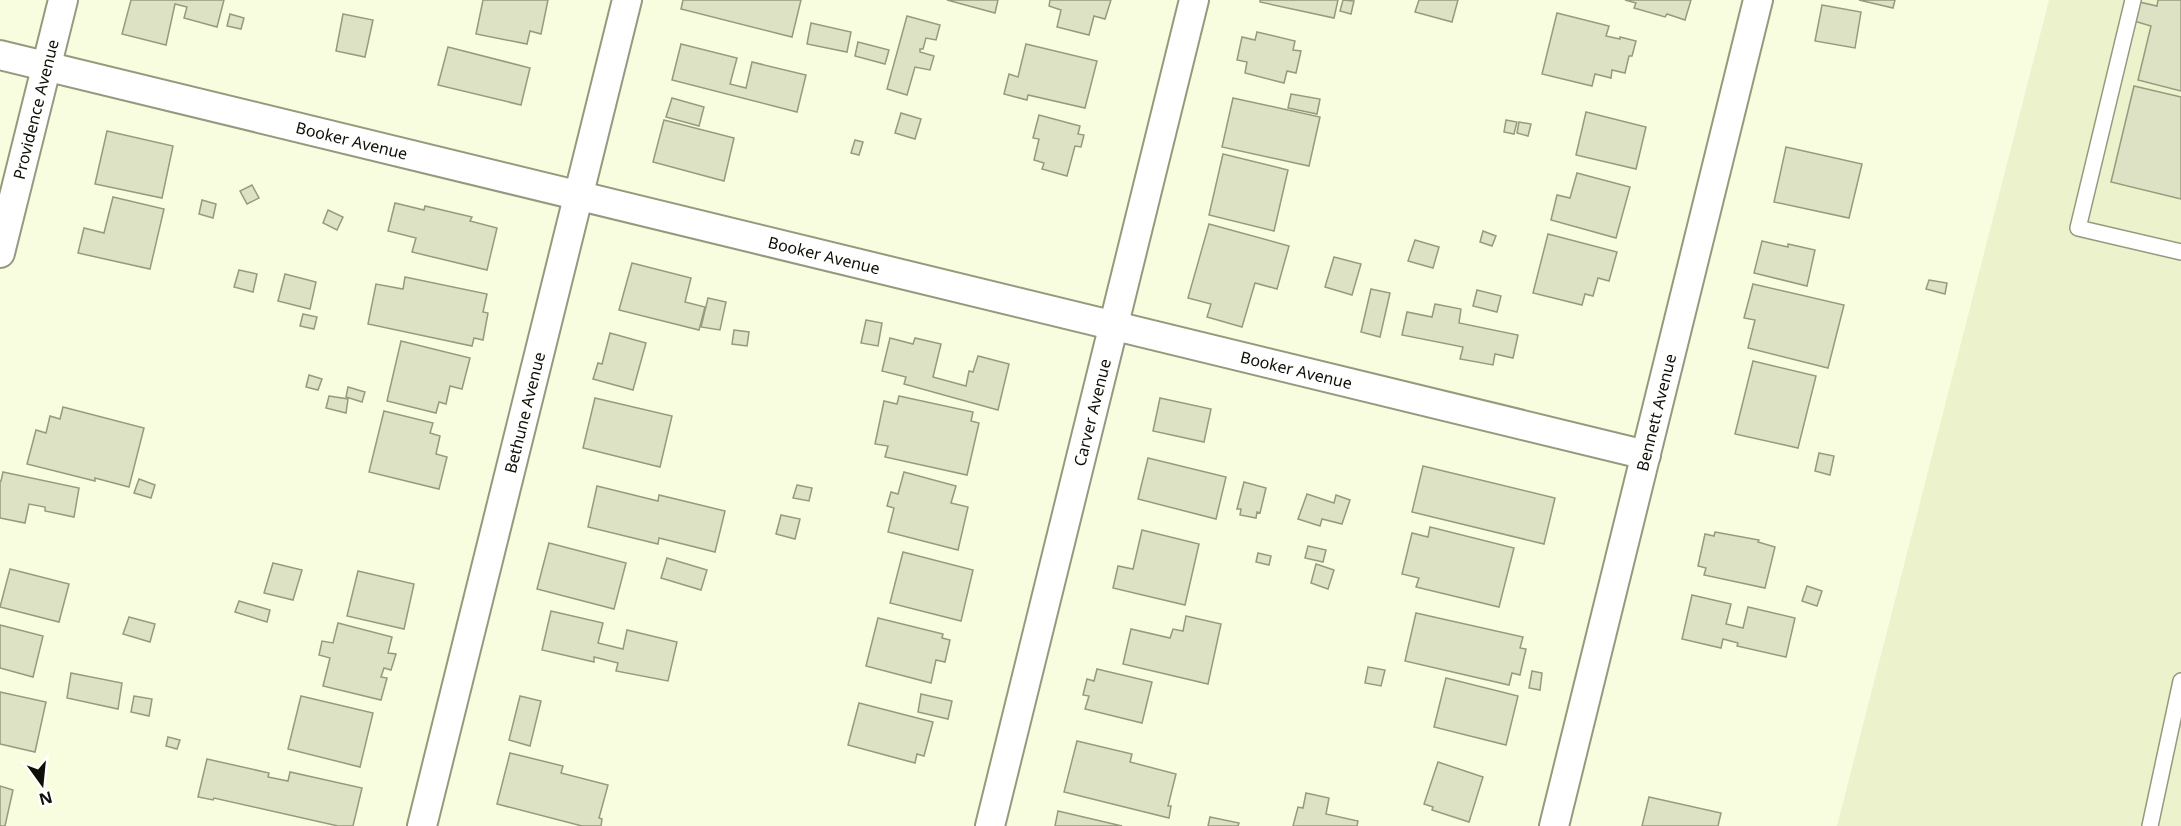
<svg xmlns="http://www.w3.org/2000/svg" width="2181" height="826" font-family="'Noto Sans',sans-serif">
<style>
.built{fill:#ecf2cc}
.building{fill:#dee2c4;stroke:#969a7e;stroke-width:1.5}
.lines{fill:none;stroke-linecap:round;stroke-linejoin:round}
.lane-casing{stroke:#95997d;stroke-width:18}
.street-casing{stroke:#95997d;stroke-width:32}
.lane{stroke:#fff;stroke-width:15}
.street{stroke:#fff;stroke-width:28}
.labels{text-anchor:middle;stroke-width:5;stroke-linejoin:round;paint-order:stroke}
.street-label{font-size:16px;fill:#0e0f06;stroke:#fff}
</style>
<rect width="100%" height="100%" fill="#f9fddf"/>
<polygon class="built" points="2049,0 2181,0 2181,826 1837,826"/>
<g class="building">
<polygon points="131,0 224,0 217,27 184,18 187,7 175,4 166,45 122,34"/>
<polygon points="483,0 548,0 541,34 530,31 527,44 476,34"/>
<polygon points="683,0 801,0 792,37 681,9"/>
<polygon points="947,0 998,0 995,13"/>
<polygon points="1050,0 1111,0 1105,19 1094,16 1089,35 1057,27 1061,10 1049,6"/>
<polygon points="1260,0 1338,0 1334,18 1260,2"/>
<polygon points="1343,0 1354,1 1351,14 1340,11"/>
<polygon points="1419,0 1458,0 1452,22 1415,12"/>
<polygon points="1625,0 1691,0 1685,20 1667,14 1665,17 1634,8 1636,3"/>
<polygon points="1859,0 1895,0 1893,8"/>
<polygon points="2158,0 2181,0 2181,91 2138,80 2151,26 2134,21 2139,2 2157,6"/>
<polygon points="1822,5 1861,12 1855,48 1815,41"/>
<polygon points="1557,13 1609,26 1606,36 1620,39 1620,37 1636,41 1632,56 1629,56 1625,73 1612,70 1611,78 1595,74 1592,86 1542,74"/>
<polygon points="230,14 244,18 241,29 227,26"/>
<polygon points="343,14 373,20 365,57 336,51"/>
<polygon points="907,16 940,25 936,40 926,38 923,49 920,49 920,52 934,56 930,70 915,67 907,95 887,89"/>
<polygon points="811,23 851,32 847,52 807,44"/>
<polygon points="1257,32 1295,41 1293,50 1301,51 1296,73 1287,71 1284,83 1245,73 1247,62 1237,60 1242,37 1255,40"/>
<polygon points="858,42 889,50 885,64 855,56"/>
<polygon points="681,44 737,58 730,84 746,88 752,62 806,75 797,112 672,80"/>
<polygon points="1026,44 1097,61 1085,108 1028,95 1027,100 1004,94 1009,74 1018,77"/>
<polygon points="448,47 530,68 521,105 438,85"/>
<polygon points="2134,86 2181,97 2181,199 2111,182"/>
<polygon points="1291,94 1320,99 1317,114 1288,108"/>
<polygon points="672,98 704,107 699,126 666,117"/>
<polygon points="1233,98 1320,117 1309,166 1222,147"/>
<polygon points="1586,112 1646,127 1636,169 1576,155"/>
<polygon points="901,113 921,119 915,139 895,133"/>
<polygon points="1039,115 1080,126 1078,134 1084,135 1081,147 1075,146 1067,176 1042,169 1044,163 1034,160 1039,139 1033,138"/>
<polygon points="664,120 734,138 724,181 653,162"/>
<polygon points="1506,120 1517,122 1514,134 1504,132"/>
<polygon points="1519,122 1531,124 1528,136 1517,133"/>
<polygon points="107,131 173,146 162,198 95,184"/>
<polygon points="855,140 863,142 859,155 851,153"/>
<polygon points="1786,147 1862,164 1849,218 1774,202"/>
<polygon points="1223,154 1288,170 1274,231 1209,215"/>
<polygon points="1577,173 1630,187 1616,238 1551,220 1557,195 1570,198"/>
<polygon points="252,185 259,198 247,204 240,191"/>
<polygon points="113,197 164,209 150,269 78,253 84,228 104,233"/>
<polygon points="202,200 216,204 213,218 199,214"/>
<polygon points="395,203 424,210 425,206 472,217 470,221 497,228 487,270 412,252 416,238 388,231"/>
<polygon points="328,210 343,217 337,230 323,223"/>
<polygon points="1209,224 1289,246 1277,289 1255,283 1242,327 1207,317 1211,304 1188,298"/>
<polygon points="1483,231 1496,236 1492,246 1480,242"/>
<polygon points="1548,234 1617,252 1609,281 1598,278 1593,296 1585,294 1582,305 1533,293"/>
<polygon points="1415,240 1439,247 1433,268 1408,261"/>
<polygon points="1762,241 1788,247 1788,244 1815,250 1807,286 1754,273"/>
<polygon points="1334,257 1361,264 1352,295 1325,287"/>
<polygon points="632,263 691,278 685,302 705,307 699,330 619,310"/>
<polygon points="239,270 257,274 253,292 234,287"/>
<polygon points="285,274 316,282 310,309 278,301"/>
<polygon points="405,277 487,294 483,312 488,313 483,340 474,338 472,346 368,324 376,284 403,289"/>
<polygon points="1929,280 1947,283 1945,294 1926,289"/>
<polygon points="1753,284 1844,305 1828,368 1748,348 1755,320 1744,318"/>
<polygon points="1371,289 1390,293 1380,337 1361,332"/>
<polygon points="1477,290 1501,296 1497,312 1473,306"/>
<polygon points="708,298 726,302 720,330 701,327"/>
<polygon points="1435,304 1461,309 1459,323 1518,335 1513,358 1495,354 1493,365 1460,359 1463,347 1402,335 1407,312 1432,317"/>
<polygon points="303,314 317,317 314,329 300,326"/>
<polygon points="866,320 882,323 878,346 861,343"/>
<polygon points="734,330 749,332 747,346 732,344"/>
<polygon points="610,333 646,343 633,390 593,379 598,363 602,364"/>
<polygon points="890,338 913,344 915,338 941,344 933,377 966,386 969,371 973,372 978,356 1009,364 998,410 904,384 906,377 882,371"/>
<polygon points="401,341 470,358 462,389 450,386 446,404 439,402 436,413 387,401"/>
<polygon points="1753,361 1816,376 1798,448 1735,434"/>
<polygon points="309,375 322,379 318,390 306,387"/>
<polygon points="348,387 365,392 362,402 346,397"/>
<polygon points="329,396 348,399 346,413 326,408"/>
<polygon points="899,396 973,412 971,421 979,423 967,475 885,457 888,446 875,444 884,401 897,404"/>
<polygon points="595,398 672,416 660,467 583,448"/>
<polygon points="1160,398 1211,409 1204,442 1153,431"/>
<polygon points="63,407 144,428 129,487 95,478 95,481 27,464 36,430 46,433 50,416 60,419"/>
<polygon points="384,411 433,423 430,433 440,436 436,454 447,457 439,489 369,472"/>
<polygon points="1819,453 1834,456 1830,475 1815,471"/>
<polygon points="1148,458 1226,477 1216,519 1138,499"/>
<polygon points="1423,466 1555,498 1544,544 1412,512"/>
<polygon points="3,472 79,488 74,517 45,511 45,507 29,504 25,523 0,518 0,481 1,481"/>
<polygon points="904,472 956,486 951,503 968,507 958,550 888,532 894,508 887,506 891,492 898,494"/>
<polygon points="139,479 155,485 151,498 134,493"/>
<polygon points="1244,482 1266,488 1260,513 1257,512 1256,518 1240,515 1241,509 1237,509"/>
<polygon points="797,485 812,488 809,501 793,498"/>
<polygon points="597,486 658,501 659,495 725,511 715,552 659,538 658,544 588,527"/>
<polygon points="1307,494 1334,503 1336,495 1350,500 1342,524 1322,519 1320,526 1298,519"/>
<polygon points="781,515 800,519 795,539 776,534"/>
<polygon points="1430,527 1514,548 1499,607 1416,587 1419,578 1402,574 1412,533 1428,537"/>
<polygon points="1142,530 1199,544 1185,605 1113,588 1118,566 1133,569"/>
<polygon points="1715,532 1759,540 1758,542 1775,547 1765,588 1704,575 1706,568 1698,566 1705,534 1714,536"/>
<polygon points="549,543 626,563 614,609 537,589"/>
<polygon points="1308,546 1326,550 1323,562 1305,558"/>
<polygon points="903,552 973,570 961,621 890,603"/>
<polygon points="1258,553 1271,556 1269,565 1256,562"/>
<polygon points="667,558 707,570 701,590 661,578"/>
<polygon points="273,563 302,570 293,600 264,593"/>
<polygon points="1316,564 1334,570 1328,589 1311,583"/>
<polygon points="10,569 69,584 59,622 0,607"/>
<polygon points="358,571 414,584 404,629 347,616"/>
<polygon points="1807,586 1822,591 1817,606 1802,601"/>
<polygon points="1692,595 1731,604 1726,624 1743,628 1748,607 1795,618 1786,657 1737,646 1738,643 1723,639 1721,648 1682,639"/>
<polygon points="239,601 270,610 267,622 235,612"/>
<polygon points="551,611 603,623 598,643 623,649 627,630 677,642 668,681 616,671 618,663 594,657 594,662 542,650"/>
<polygon points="1416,613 1523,637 1520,648 1526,649 1520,675 1512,673 1509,685 1405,661"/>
<polygon points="1186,616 1221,624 1208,684 1123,664 1131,629 1170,638 1173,629 1183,631"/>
<polygon points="129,617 155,624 150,642 123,634"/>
<polygon points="878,618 943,634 942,638 950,640 945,662 936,660 931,683 866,666"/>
<polygon points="338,623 392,637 388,653 396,654 391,670 384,668 381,677 387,678 381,700 323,686 330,658 319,655 322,641 333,643"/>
<polygon points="0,625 43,636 33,677 0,668"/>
<polygon points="1368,667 1385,670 1381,686 1365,683"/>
<polygon points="1097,669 1152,682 1142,723 1085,709 1089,696 1083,695 1087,679 1094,681"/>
<polygon points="1532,671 1542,673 1540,690 1529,688"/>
<polygon points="71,673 122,683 118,709 67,698"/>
<polygon points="1446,678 1518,696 1506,745 1434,727"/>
<polygon points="0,692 46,702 35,752 0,744"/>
<polygon points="921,694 952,701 948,719 918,712"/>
<polygon points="134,696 152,699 149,716 131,712"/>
<polygon points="301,696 373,713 360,767 288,749"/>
<polygon points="520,696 541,701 530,746 509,740"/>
<polygon points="859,703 933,722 924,756 917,754 915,763 848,745"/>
<polygon points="168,737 180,740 177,749 166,746"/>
<polygon points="1077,741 1132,754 1130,762 1176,774 1168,806 1171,806 1169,818 1064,792"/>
<polygon points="510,753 563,766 561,773 608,785 599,818 602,819 601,826 582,826 497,804"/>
<polygon points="207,759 269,773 268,777 288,781 290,772 362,788 353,826 338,826 214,798 213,800 198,797"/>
<polygon points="1438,762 1483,777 1469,822 1432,810 1433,807 1424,804"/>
<polygon points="0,786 13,790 5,826 0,826"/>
<polygon points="1306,793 1329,798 1326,814 1358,821 1357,826 1293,826 1298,807 1303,808"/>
<polygon points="1649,797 1721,813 1718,826 1642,826"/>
<polygon points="1058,811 1122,826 1055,826"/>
<polygon points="1210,817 1239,823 1238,826 1208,826"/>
</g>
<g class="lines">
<g class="lane-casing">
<g id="lane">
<polyline points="2133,0 2078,228 2181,252"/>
<polyline points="2150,826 2181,681"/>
</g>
</g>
<g class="street-casing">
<g id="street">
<path id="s1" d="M0 55 1646 455"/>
<path id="s2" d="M0 253 63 0"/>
<path id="s3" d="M422 826 627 0"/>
<path id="s4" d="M990 826 1194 0"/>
<path id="s5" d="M1554 826 1758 0"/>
</g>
</g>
<use href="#lane" class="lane"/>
<use href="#street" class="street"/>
</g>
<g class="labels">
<g class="street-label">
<text dy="6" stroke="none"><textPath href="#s2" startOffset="148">Providence Avenue</textPath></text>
<text dy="6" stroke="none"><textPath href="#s1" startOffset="362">Booker Avenue</textPath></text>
<text dy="6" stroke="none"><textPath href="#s1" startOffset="848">Booker Avenue</textPath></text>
<text dy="6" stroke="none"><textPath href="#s1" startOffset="1334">Booker Avenue</textPath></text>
<text dy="6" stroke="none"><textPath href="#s3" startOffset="426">Bethune Avenue</textPath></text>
<text dy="6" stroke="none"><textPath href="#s4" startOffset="426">Carver Avenue</textPath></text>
<text dy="6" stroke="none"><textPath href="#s5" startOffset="426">Bennett Avenue</textPath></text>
</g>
</g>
<g transform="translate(42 784) rotate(165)" stroke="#ffffff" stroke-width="4.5" paint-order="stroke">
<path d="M0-4.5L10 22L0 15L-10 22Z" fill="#0e0f06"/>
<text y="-9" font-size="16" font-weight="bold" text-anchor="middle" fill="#0e0f06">N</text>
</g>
</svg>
